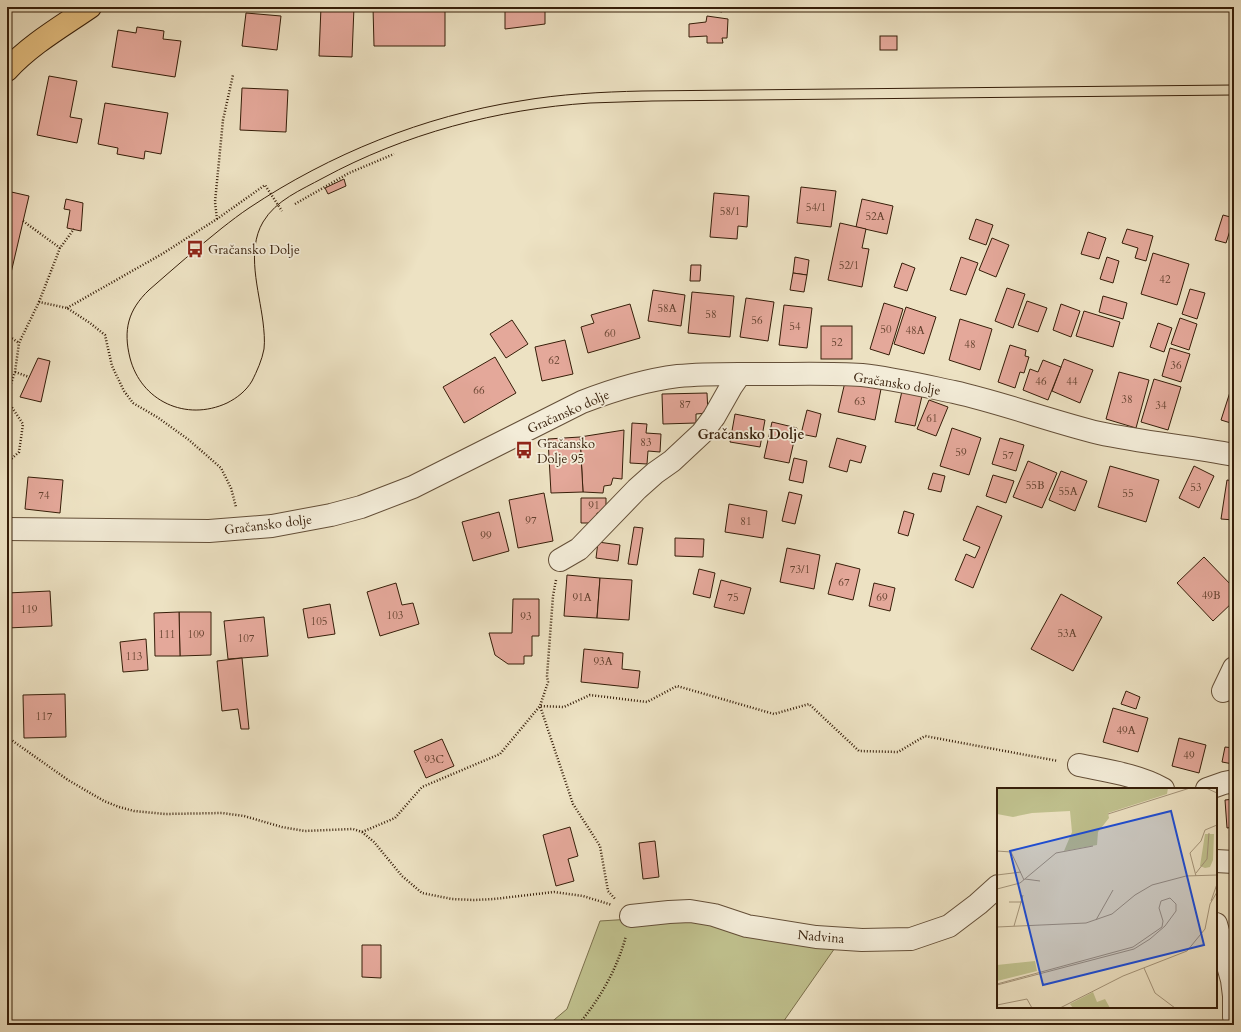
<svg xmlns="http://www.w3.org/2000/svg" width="1241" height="1032" font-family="Cardo,serif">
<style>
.green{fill:#c0c18e;stroke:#7b704c}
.building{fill:#e4a89a;stroke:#361e09}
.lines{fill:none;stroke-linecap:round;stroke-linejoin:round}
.minor-casing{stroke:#644f38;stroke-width:24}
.major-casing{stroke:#361e09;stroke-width:24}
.path{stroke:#361e09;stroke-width:2.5;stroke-dasharray:1 2;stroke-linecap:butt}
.minor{stroke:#f3ecd8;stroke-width:22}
.major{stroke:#e6c182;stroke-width:22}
.tram{stroke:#361e09;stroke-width:1}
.labels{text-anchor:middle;stroke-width:3.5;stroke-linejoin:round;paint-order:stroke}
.number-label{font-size:11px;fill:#62402d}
.poi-label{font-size:13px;fill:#361e09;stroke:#f3ecd8;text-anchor:start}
.street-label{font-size:13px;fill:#361e09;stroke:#f3ecd8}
.neighbourhood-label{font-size:14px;font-weight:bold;fill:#361e09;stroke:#f3ecd8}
.inset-road{fill:none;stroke:#a49479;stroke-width:1}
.view{fill:#1d4ed8;fill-opacity:0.15;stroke:#1d4ed8;stroke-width:2}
.inset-edge{fill:none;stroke:#361e09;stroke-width:2}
</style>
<rect width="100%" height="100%" fill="#ede2c3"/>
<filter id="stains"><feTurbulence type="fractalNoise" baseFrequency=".005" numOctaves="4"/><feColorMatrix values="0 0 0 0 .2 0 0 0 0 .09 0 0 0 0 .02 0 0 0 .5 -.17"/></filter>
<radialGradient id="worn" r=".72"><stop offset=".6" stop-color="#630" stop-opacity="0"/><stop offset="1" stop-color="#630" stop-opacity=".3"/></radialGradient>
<polygon class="green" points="695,915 844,935 781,1025 548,1025 567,1009 600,921"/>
<g class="building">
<polygon points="321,7 354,7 352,57 319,56"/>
<polygon points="373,7 445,7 445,46 374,46"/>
<polygon points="505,7 545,7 545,24 505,29"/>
<polygon points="693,7 723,7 722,12"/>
<polygon points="246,13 281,16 277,50 242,46"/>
<polygon points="707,16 728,19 727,38 722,38 723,43 707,43 707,36 689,37 689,24 706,22"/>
<polygon points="137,27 164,31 163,39 181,41 175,77 112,67 118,30 136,33"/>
<rect x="880" y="36" width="17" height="14"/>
<polygon points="49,76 77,81 70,117 82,119 77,143 37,135"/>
<polygon points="242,88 288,90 286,132 240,130"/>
<polygon points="105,103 168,113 161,154 145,151 144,159 117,154 118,148 98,144"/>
<polygon points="344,179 346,186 328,194 325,188"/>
<polygon points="801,187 836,191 831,227 797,223"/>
<polygon points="7,191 29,196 7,290"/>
<polygon points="714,193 749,196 747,227 738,226 737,239 710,237"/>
<polygon points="66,199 83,203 81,231 67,228 70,210 64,209"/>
<polygon points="862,199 893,206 887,234 856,227"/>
<polygon points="1223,215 1234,218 1226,243 1215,240"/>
<polygon points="976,219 993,225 986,245 969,239"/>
<polygon points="840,223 866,229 862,248 869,249 862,287 828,280"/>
<polygon points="1127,229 1153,236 1146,261 1135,258 1138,248 1122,243"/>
<polygon points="1088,232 1106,238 1099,259 1081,254"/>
<polygon points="992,238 1009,245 996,277 979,270"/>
<polygon points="1153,253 1189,264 1177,305 1141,294"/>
<polygon points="795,257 809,260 807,275 793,273"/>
<polygon points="961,257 978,263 966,295 950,290"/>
<polygon points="1107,257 1119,261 1113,283 1100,279"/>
<polygon points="902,263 915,268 907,291 894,287"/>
<polygon points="691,265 701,265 700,281 690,281"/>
<polygon points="793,273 807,275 804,292 790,290"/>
<polygon points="1007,288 1025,294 1013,328 995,321"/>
<polygon points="1190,289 1205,293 1197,319 1182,314"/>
<polygon points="653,290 685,295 681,326 648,321"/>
<polygon points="692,292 734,296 730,337 688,333"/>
<polygon points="1103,296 1127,303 1123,319 1099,312"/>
<polygon points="746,298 774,302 768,341 740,337"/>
<polygon points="1027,301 1047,308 1038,332 1018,325"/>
<polygon points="884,303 903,309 889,355 870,349"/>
<polygon points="630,304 640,338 588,353 581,327 594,323 591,315"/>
<polygon points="1061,304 1080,311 1071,337 1053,330"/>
<polygon points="784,305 812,308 807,348 779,345"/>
<polygon points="906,307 936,317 924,354 894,344"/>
<polygon points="1084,311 1120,322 1113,347 1076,336"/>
<polygon points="1180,318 1197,324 1189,350 1171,344"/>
<polygon points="960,319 992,329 980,370 949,360"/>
<polygon points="512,320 528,344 506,358 490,334"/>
<polygon points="1158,323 1172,328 1164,352 1150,347"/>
<rect x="821" y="326" width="31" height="33"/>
<polygon points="565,340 573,374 542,381 535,347"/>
<polygon points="1010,345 1026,350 1025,356 1029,357 1024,373 1020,372 1015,388 998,382"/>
<polygon points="1170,348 1190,354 1181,382 1162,376"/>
<polygon points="495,357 516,393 464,423 443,387"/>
<polygon points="38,358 50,361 41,402 20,397"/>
<polygon points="1064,359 1093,370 1080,403 1052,391"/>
<polygon points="1043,360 1061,367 1048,400 1023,390 1030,369 1038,372"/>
<polygon points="1119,372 1149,380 1136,428 1106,419"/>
<polygon points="1154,379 1181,387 1168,430 1141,422"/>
<polygon points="845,382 881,389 875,420 838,412"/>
<polygon points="1231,389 1234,390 1234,424 1221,420"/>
<polygon points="902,391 922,396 915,426 895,422"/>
<polygon points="707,393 708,413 696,414 696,423 663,424 662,394"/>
<polygon points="929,400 948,407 936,436 917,429"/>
<polygon points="807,410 821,414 816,437 801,434"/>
<polygon points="735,414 765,420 760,447 730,442"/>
<polygon points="772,422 797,428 789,463 764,458"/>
<polygon points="632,423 647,424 646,433 661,434 660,452 648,451 647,464 630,463"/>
<polygon points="952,428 981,438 969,475 940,466"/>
<polygon points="624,430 622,479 613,478 611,485 604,486 603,493 583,492 580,437"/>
<polygon points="580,437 583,492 551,493 548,439"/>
<polygon points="837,438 866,446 861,463 850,460 847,472 829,467"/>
<polygon points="1000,438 1024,445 1016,471 992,464"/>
<polygon points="794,458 807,461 803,483 789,480"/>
<polygon points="1028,461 1057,473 1042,508 1013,497"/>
<polygon points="1110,466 1159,480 1146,522 1098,507"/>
<polygon points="1194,466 1214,476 1199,508 1179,498"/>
<polygon points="1061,471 1087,481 1075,511 1049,500"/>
<polygon points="933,473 945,476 941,492 928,489"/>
<polygon points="993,475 1014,481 1006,503 986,496"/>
<polygon points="28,477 63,480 60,513 25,509"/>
<polygon points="1227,480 1234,481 1234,520 1221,519"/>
<polygon points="789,492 802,495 795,524 782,521"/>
<polygon points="544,493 553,541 518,548 509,500"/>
<polygon points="581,498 606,498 606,513 597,513 597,523 581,523"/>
<polygon points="729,504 767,511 763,538 725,532"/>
<polygon points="977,506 1002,516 973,588 955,580 966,554 975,558 980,547 963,540"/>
<polygon points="904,511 914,514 908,536 898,533"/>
<polygon points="499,512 509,551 473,561 462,522"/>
<polygon points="634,527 643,528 637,565 628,564"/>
<polygon points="675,538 704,539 703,557 675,556"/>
<polygon points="598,542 620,545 618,561 596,558"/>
<polygon points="787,548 820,555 814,589 780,582"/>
<polygon points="1204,557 1234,588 1234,601 1213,621 1177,583"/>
<polygon points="836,563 860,569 853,600 828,594"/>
<polygon points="699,569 715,573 710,598 693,594"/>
<polygon points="567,575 600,578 597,618 564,616"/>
<polygon points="600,578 632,580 629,620 597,618"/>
<polygon points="721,580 751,588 744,614 714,607"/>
<polygon points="396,583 402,605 413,603 419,624 380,636 367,592"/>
<polygon points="874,583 895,588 890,611 869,606"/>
<polygon points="50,591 52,626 7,628 7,593"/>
<polygon points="1061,594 1102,617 1073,671 1031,649"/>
<polygon points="513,599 539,599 539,636 532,636 532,656 524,656 524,664 508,664 495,655 489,633 512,633"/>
<polygon points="330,604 335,634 308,638 303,609"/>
<polygon points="179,612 211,612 211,655 180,656"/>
<polygon points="179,612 180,656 155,656 154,613"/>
<polygon points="264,617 268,656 228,659 224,621"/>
<polygon points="146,639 148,670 123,672 120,642"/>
<polygon points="584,649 623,653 622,669 640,671 638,688 581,682"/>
<polygon points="242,658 249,729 241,729 238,709 222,711 217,661"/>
<polygon points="1126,691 1140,697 1136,709 1121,704"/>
<polygon points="65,694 66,737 24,738 23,695"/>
<polygon points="1113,708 1148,718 1138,752 1103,742"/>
<polygon points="1179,738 1206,745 1199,773 1172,766"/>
<polygon points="442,739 454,766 426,778 414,751"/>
<polygon points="1225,747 1234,748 1233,764 1222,762"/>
<polygon points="1234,799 1234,827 1227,828 1225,800"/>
<polygon points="570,827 578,856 568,859 574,881 556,886 543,835"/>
<polygon points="655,841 659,877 643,879 639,843"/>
<polygon points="362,945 381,945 381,978 362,977"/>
</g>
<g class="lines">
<g class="minor-casing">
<g id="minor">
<path d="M7 529 209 531 272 526 331 515 361 507 413 487 582 402C613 390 645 380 678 376 708 373 738 374 768 374 799 374 831 373 862 375 891 378 925 386 954 392 1003 403 1050 421 1099 433 1144 443 1189 446 1234 455"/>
<polyline points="560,560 579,549 637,489 655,473 672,461 702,433 714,417 731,387 740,374"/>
<polyline points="1223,691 1234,668"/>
<path d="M1079 765C1108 771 1138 775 1163 789"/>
<polyline points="1207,789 1224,783 1234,781"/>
<polyline points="1216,861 1234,862"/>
<polyline points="631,916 669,912 690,911 714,915 747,926 816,937 862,940 911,939 949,926 978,904 998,886"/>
<polyline points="1216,924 1232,980 1234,996"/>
<polyline points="1234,999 1234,1017"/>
</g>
</g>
<g class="major-casing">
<path id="major" d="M7 70C31 44 61 27 90 7"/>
</g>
<g class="path">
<polyline points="295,204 349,173 394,154"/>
<polyline points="217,219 215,202 223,120 233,75"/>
<polyline points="23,221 60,248"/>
<polyline points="39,302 60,248 74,229"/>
<polyline points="67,308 162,254 217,219 265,185 282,211"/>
<polyline points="7,335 19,343"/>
<polyline points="15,372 29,377"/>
<polyline points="7,395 15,372 19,343 39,302 67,308 90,323 105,335 112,366 124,391 133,403 157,417 189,440 221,468 231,488 236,507"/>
<polyline points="7,400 23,424 19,452 7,463"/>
<polyline points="556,580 553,596 547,676 548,682 540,706 573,804 600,846 608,891 616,900"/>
<polyline points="10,739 68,780 104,801 119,807 134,811 165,814 222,813 244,816 282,827 305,831 353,829 362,832 374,842 402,876 422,893 452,899 474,900 494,899 554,892 583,896 612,905"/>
<polyline points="362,832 395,818 422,787 500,754 540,706 564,707 590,695 647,702 677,686 774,714 809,704 859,751 898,752 925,736 1058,761"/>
<path d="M578 1025C600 999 617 969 626 936"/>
</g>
<use href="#minor" class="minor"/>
<use href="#major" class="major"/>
<path class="tram" d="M1234 85 642 91C601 92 560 94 520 101 424 116 330 154 249 208 240 214 231 221 222 228 197 248 173 269 149 290 128 310 123 330 130 358 141 401 186 422 227 403 237 398 246 391 252 381 257 371 262 360 264 349 265 340 264 331 263 322 259 290 246 251 263 222 276 200 301 190 323 178 404 134 498 109 590 103 611 102 631 102 652 101L1234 95"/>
</g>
<defs>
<g id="bus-bare" transform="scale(1.38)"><path d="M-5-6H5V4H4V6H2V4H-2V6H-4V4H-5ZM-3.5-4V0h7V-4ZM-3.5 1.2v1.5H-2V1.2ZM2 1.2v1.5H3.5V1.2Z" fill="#8f2418" stroke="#f3ecd8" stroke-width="2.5" paint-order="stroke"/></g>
</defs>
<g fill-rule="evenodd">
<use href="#bus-bare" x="195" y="249"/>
<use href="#bus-bare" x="524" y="450"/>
</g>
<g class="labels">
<g class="number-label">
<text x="816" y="211">54/1</text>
<text x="730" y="215">58/1</text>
<text x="875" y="220">52A</text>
<text x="849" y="269">52/1</text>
<text x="1165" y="283">42</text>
<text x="667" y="312">58A</text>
<text x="711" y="318">58</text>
<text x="757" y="324">56</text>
<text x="795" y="330">54</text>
<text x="886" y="333">50</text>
<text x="915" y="334">48A</text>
<text x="610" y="337">60</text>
<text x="837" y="346">52</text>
<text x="970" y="348">48</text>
<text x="554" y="364">62</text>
<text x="1176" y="369">36</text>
<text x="1041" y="385">46</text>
<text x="1072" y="385">44</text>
<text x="479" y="394">66</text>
<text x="1127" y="403">38</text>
<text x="860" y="405">63</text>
<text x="685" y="408">87</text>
<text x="1161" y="409">34</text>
<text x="932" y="422">61</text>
<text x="646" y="446">83</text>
<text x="961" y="456">59</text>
<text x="1008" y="459">57</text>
<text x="1035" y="489">55B</text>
<text x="1196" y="491">53</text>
<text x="1068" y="495">55A</text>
<text x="1128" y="497">55</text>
<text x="44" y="499">74</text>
<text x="594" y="509">91</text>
<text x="531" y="524">97</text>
<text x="746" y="525">81</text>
<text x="486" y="539">99</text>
<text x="800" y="573">73/1</text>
<text x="844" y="586">67</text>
<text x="1211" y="599">49B</text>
<text x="582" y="601">91A</text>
<text x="733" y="601">75</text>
<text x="882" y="601">69</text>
<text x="29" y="613">119</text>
<text x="395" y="619">103</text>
<text x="526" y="620">93</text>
<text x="319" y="625">105</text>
<text x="1067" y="637">53A</text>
<text x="167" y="638">111</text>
<text x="196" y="638">109</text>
<text x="246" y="642">107</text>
<text x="134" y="660">113</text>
<text x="603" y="665">93A</text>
<text x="44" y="720">117</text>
<text x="1126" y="734">49A</text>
<text x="1189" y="759">49</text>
<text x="434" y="763">93C</text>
</g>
<g class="poi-label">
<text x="208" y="254">Gračansko Dolje</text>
<text x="537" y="448">Gračansko<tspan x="537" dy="15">Dolje 95</tspan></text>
</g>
<g class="street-label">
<text transform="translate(897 383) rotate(9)" y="5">Gračansko dolje</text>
<text transform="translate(568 411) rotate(-24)" y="5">Gračansko dolje</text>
<text transform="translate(268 524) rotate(-7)" y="5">Gračansko dolje</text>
<text transform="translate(821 936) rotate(5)" y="5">Nadvina</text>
</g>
<g class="neighbourhood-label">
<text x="751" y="439">Gračansko Dolje</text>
</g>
</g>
<g transform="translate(997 788)">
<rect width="220" height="220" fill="#ede2c3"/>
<path d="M0 0H171L170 6 111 25 112 30 101 44 100 57 67 63 75 44 73 23 35 25 16 29 0 26ZM208 46H217L216 72 213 79 208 80 203 78ZM38 173 40 183 0 193V177ZM96 204 100 214 108 211 113 220H76L73 216Z" fill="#c0c18e"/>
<path class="inset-road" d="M209 0 220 5M111 26 193 0M0 63 14 64 27 92M199 85 210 71 212 45M0 87 24 84M199 88 193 65 204 53 208 42 220 37M28 91 43 93M0 101 23 95 59 65 96 58M214 113 220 96M12 114H25M99 132 116 102M17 138 26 107M0 139 89 135 115 126 138 107 155 97 189 88 220 87M147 180 158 205 178 220M0 196 136 159 165 139 166 133 162 120 164 113 173 110 179 116V123L168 138 153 151 137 161 0 197M0 217 30 211 35 220M63 220 126 188 190 163 208 141 213 116 220 104"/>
<path class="view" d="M174 23 207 157 46 197 13 63Z"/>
<rect width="220" height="220" class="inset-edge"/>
</g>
<rect width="1241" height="1032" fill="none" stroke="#ede2c3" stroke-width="24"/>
<rect x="8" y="8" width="1225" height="1016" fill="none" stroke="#361e09" stroke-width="2"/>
<rect x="12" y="12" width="1217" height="1008" fill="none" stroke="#361e09"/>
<rect width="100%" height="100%" filter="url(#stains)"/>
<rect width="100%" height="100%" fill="url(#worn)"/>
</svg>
